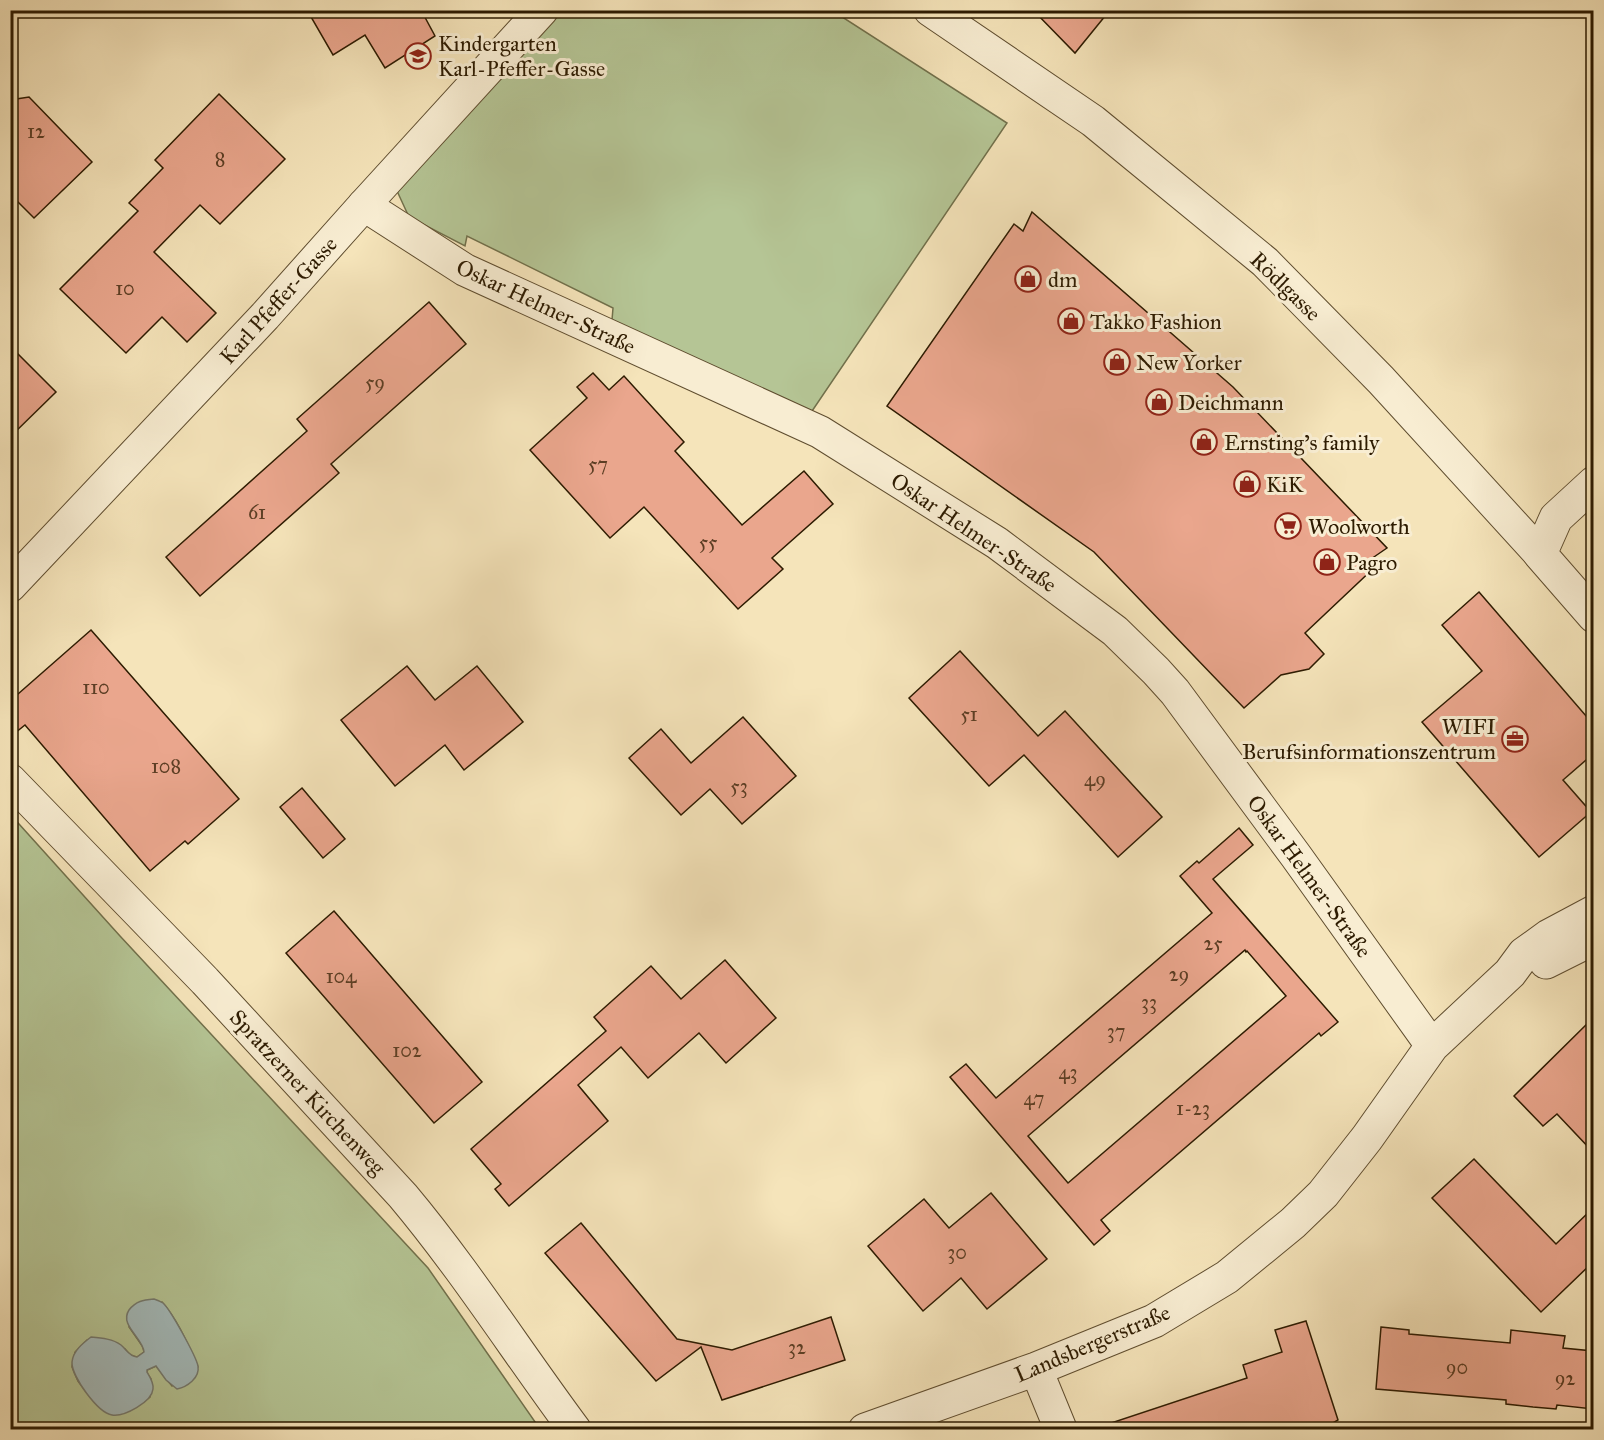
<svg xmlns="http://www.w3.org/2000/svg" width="1604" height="1440" font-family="'IM FELL Great Primer',serif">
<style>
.green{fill:#b5c595;stroke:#71704b;stroke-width:1.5;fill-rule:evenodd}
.water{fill:#a3bbbc;stroke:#747b71;stroke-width:1.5}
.building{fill:#eaa68d;stroke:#2d1b01;stroke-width:1.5;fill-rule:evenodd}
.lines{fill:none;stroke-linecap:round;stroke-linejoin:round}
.minor-casing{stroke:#5f4d2f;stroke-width:34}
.tertiary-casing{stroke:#5f4d2f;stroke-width:35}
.minor{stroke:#f8edd2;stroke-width:32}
.tertiary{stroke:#f8edd2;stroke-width:33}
.labels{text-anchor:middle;stroke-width:6;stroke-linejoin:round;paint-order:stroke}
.number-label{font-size:20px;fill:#5c3e24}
.poi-label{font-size:22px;fill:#2d1b01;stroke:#f8edd2;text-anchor:start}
.street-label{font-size:22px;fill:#2d1b01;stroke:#f8edd2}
</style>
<rect width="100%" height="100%" fill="#f5e4ba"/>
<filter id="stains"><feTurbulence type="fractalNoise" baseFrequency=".00333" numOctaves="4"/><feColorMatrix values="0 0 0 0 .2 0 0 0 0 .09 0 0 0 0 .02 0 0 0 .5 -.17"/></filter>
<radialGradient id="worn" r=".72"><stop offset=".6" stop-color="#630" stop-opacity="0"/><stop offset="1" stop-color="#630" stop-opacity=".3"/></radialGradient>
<g class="green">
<polygon points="559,11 833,11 1007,123 808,417 612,320 613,308 467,236 465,246 409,217 397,191"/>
<path d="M10 814 120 936 428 1268 540 1429H11ZM162 1302C178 1320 188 1345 198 1367L172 1386 156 1366 147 1370V1373L151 1379 150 1397 133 1409 91 1398 78 1381 72 1367 75 1352 87 1340 125 1349 130 1355 137 1357 144 1352 143 1347 129 1327Z"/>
</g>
<path class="water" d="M154 1299C157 1300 160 1301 163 1303 170 1309 196 1356 198 1366 200 1378 187 1387 177 1389L166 1380 156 1366 147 1370V1372C150 1377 154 1383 153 1389 152 1402 124 1417 112 1415 98 1413 71 1376 72 1362 73 1351 83 1343 91 1337 102 1338 113 1339 121 1345 127 1350 129 1356 137 1357L144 1352C143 1338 119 1325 129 1310 136 1301 143 1300 154 1299Z"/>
<g class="building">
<polygon points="307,10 421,10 435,36 385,68 365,35 333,55"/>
<polygon points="1033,10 1110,10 1075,53"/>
<polygon points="219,94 285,159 220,224 200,205 154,252 216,313 187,342 162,317 126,353 60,289 138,211 129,203 163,168 155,160"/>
<polygon points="29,97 92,162 34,218 10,194 10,100"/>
<polygon points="1032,212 1233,387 1387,548 1371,559 1377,565 1305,633 1324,654 1309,669 1281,675 1244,708 1094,552 887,406 1014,224 1023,231"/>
<polygon points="429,302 466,344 331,464 339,473 200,596 166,557 307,431 297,419"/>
<polygon points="10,346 56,392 10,437"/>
<polygon points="593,373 609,390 624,376 684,442 675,451 742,525 804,471 833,504 772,558 783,569 738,609 644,507 610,538 530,450 587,398 577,387"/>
<polygon points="1479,592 1593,724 1593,754 1563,780 1591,812 1539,857 1422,722 1482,671 1442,625"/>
<polygon points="91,630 239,799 188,844 185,841 150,871 25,725 10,737 10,701"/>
<polygon points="960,651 1038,736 1065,711 1162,817 1118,857 1024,755 989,786 909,698"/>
<polygon points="407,666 435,700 477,666 523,722 464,770 445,745 395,786 341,720"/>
<polygon points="743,717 796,776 742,824 710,789 681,815 629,758 661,729 691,763"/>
<polygon points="302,788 345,839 323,858 280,807"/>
<path d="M1239 828 1253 845 1213 879 1338 1022 1321 1036 1319 1033 1101 1220 1110 1231 1094 1245 950 1077 966 1064 996 1098 1212 913 1180 876 1197 861 1199 863ZM1245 950 1246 952 1247 951 1286 996 1068 1183 1028 1136Z"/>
<polygon points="334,911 482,1082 434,1123 286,953"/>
<polygon points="725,960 776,1018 726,1063 699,1033 648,1078 621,1047 578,1085 608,1121 509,1206 495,1189 501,1184 471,1149 606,1031 594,1017 651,966 681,999"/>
<polygon points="1593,1018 1593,1152 1557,1114 1543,1126 1514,1096"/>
<polygon points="1474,1159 1556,1244 1593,1208 1593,1262 1541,1312 1432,1198"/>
<polygon points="991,1193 1047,1259 987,1309 961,1278 923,1311 868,1246 924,1199 949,1228"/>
<polygon points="581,1223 677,1339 732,1350 831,1317 845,1360 722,1400 701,1347 656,1381 545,1253"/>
<polygon points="1306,1321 1338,1420 1321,1430 1307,1430 1305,1423 1285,1430 1105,1430 1105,1425 1247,1378 1243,1365 1282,1352 1275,1330"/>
<polygon points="1381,1327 1409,1330 1409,1334 1510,1343 1511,1330 1565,1336 1563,1348 1593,1351 1593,1409 1557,1405 1556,1409 1533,1407 1506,1404 1506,1400 1376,1389"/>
</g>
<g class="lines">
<g class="minor-casing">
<g id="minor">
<polyline points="930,10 1093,121 1265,262 1381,380 1540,554"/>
<polyline points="364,205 465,270 820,432 997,543 1115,631 1156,671 1175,692 1296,856 1432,1046"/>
<polyline points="10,586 265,316 364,205 542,10"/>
<path d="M10 780 205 981 403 1196C465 1270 517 1352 575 1430"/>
<polyline points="1036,1369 1061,1430"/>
</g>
</g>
<g class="tertiary-casing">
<g id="tertiary">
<polyline points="1594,483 1556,518 1540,554 1594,616"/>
<polyline points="1546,962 1594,938"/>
<polyline points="865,1430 1036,1369 1154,1321 1227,1277 1293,1223 1323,1194 1367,1138 1432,1046 1510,973 1524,954 1549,936 1594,912"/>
</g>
</g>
<use href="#minor" class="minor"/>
<use href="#tertiary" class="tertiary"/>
</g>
<defs>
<g id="school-ring" transform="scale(1.35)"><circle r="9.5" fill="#f8edd2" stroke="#8f2418" stroke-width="1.5"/><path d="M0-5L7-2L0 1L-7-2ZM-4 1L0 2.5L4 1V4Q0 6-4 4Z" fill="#8f2418"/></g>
<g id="shop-ring" transform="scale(1.35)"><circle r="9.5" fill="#f8edd2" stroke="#8f2418" stroke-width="1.5"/><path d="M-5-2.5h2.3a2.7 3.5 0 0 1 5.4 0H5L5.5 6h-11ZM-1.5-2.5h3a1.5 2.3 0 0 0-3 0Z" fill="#8f2418"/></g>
<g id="supermarket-ring" transform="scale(1.35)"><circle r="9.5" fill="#f8edd2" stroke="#8f2418" stroke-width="1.5"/><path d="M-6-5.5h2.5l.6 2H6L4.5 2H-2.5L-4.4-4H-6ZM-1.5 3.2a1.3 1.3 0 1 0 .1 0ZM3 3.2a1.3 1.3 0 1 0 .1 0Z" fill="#8f2418"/></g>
<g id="office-ring" transform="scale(1.35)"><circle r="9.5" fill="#f8edd2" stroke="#8f2418" stroke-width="1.5"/><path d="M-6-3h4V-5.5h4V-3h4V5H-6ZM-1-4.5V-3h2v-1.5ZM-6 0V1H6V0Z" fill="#8f2418"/></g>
</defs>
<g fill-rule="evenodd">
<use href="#school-ring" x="418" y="56"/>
<use href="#shop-ring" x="1028" y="279"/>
<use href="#shop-ring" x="1071" y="321"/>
<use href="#shop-ring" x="1117" y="362"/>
<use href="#shop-ring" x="1159" y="402"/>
<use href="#shop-ring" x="1204" y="442"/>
<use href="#shop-ring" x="1247" y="484"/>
<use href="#supermarket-ring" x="1288" y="526"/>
<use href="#shop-ring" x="1327" y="562"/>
<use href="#office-ring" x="1515" y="739"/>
</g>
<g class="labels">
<g class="number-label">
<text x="36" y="138">12</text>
<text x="220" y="166">8</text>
<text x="125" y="295">10</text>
<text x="375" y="389">59</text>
<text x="598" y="471">57</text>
<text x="257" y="519">61</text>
<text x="708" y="549">55</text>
<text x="96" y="694">110</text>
<text x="969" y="721">51</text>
<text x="166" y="773">108</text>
<text x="1095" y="786">49</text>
<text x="739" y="793">53</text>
<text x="1213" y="950">25</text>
<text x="1179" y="981">29</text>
<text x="341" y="983">104</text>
<text x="1149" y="1009">33</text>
<text x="1116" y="1038">37</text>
<text x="407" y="1057">102</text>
<text x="1068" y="1079">43</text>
<text x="1034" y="1105">47</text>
<text x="1193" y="1115">1-23</text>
<text x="957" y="1259">30</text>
<text x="797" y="1354">32</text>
<text x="1457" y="1374">90</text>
<text x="1565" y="1385">92</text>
</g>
<g class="poi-label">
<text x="438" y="51">Kindergarten<tspan x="438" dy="25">Karl-Pfeffer-Gasse</tspan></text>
<text x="1048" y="287">dm</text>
<text x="1090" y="329">Takko Fashion</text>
<text x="1136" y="370">New Yorker</text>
<text x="1178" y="410">Deichmann</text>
<text x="1224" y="450">Ernsting's family</text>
<text x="1266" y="492">KiK</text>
<text x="1308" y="534">Woolworth</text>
<text x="1346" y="570">Pagro</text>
<text x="1496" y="734" text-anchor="end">WIFI<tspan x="1496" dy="25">Berufsinformationszentrum</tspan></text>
</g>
<g class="street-label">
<text transform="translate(1286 286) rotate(44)" y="8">Rödlgasse</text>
<text transform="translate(278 300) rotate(-48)" y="8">Karl Pfeffer-Gasse</text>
<text transform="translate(546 306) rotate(25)" y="8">Oskar Helmer-Straße</text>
<text transform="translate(974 532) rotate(34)" y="8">Oskar Helmer-Straße</text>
<text transform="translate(1310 876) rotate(54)" y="8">Oskar Helmer-Straße</text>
<text transform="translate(308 1092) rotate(47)" y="8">Spratzerner Kirchenweg</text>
<text transform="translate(1092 1343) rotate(-23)" y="8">Landsbergerstraße</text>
</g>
</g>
<rect width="1604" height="1440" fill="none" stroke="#f5e4ba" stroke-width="36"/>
<rect x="12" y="12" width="1580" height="1416" fill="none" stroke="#2d1b01" stroke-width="3"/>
<rect x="18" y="18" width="1568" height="1404" fill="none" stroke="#2d1b01" stroke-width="1.5"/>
<rect width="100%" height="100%" filter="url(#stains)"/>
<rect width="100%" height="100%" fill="url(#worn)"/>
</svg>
